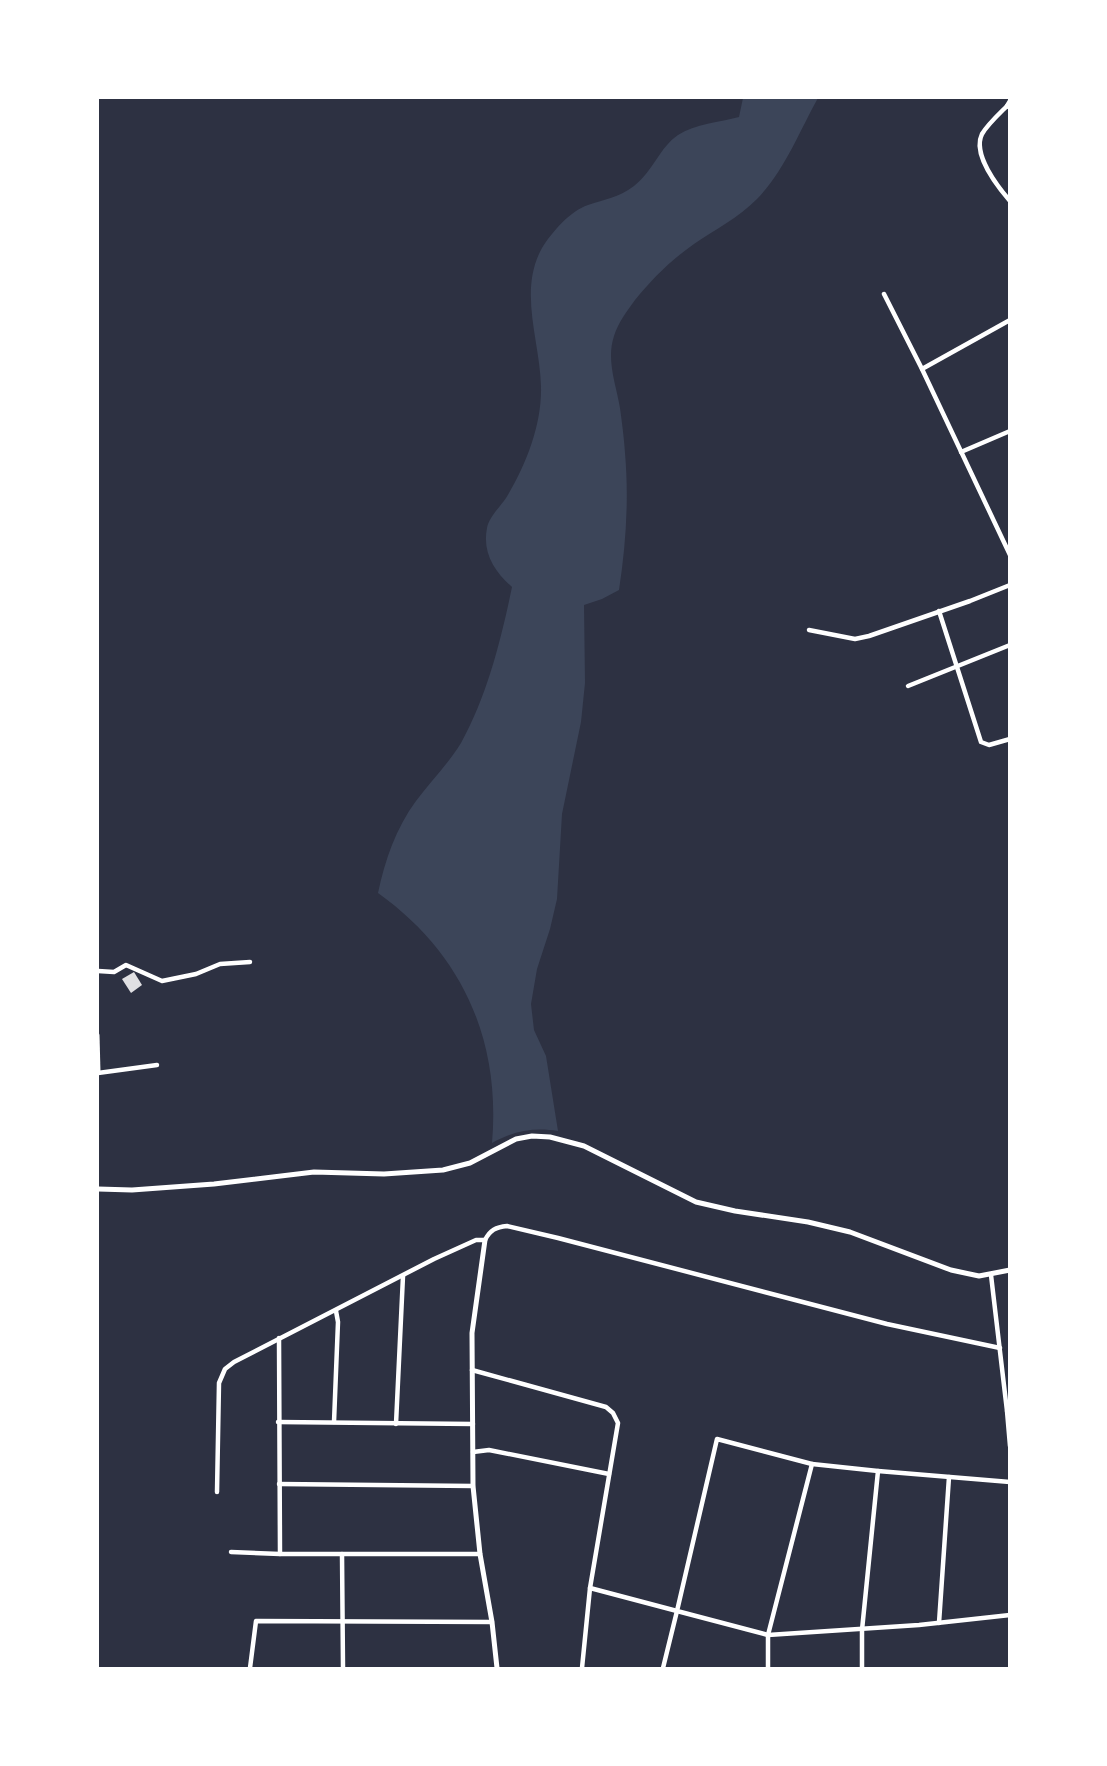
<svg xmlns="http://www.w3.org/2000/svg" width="1107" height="1766" font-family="Mulish,sans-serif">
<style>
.green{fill:#3c4559}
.building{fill:#e0e0e3}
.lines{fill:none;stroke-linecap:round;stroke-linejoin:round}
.pedestrian{stroke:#fff;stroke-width:3}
.minor{stroke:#fff;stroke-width:4.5}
.tertiary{stroke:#fff;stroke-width:5}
</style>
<rect width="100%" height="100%" fill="#2d3142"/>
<path class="green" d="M743 98H818C799 132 785 170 757 199 738 218 716 229 694 244 671 260 652 279 635 300 627 311 618 323 614 336 606 360 616 384 620 408 622 423 624 438 625 453 629 499 626 544 619 590L602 599 584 605 585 683 581 722 562 814 557 899 550 929 537 969 531 1004 534 1030 546 1056 558 1131C534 1127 513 1131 492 1143 501 1040 462 953 378 893 385 860 396 828 416 801 431 781 448 764 461 743 487 696 501 640 512 587 495 572 482 553 487 528 489 517 500 507 506 498 526 465 542 425 541 386 540 341 518 291 542 248 552 232 570 211 588 205 605 199 618 198 634 186 653 171 660 147 678 135 695 124 720 122 739 117Z"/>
<polygon class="building" points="134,972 142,985 131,993 122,979"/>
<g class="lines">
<polyline class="pedestrian" points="98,1035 99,1072"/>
<g class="minor">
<polyline points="1010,101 1007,106 1010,108"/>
<path d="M1007 106C999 114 988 124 982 134 972 154 998 187 1010 201"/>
<polyline points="884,294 922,369 1010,555"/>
<polyline points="922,369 1010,320"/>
<polyline points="961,452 1010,431"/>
<polyline points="939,611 981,742 989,745 1010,739"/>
<polyline points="809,630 855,639 869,636 970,601 1010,585"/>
<polyline points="908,686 1010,645"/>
<polyline points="98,971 114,972 126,965 162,981 196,974 220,964 250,962"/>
<polyline points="98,1073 157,1065"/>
<polyline points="991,1275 1007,1411"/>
<polyline points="279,1338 280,1554"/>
<polyline points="472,1370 606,1407 613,1413 618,1423 590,1588"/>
<polyline points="1010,1410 1007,1411 1010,1446"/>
<polyline points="278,1422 473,1424"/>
<polyline points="334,1422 338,1322 336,1311"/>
<polyline points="396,1424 403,1276"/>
<polyline points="473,1452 489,1450 609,1474"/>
<polyline points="812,1464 717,1439 677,1611 768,1635 919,1625 1010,1615"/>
<polyline points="279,1484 473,1486"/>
<path d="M217 1492 219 1383 225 1369 234 1362 434 1259 476 1240H485C490 1230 496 1227 507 1226L558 1238 887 1324 1000 1348"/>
<polyline points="231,1552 280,1554 480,1554"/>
<polyline points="342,1554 343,1668"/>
<polyline points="939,1623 949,1477"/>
<polyline points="250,1668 256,1621 492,1622"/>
<polyline points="582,1668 590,1588 677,1611 663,1668"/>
<polyline points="768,1668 768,1635 812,1464 878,1471"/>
<polyline points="862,1668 862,1630 878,1471 1010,1482"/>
</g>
<g class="tertiary">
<polyline points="98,1189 132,1190 214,1184 314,1172 384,1174 443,1170 470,1163 516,1139 532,1136 550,1137 584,1146 696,1202 735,1211 808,1222 850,1232 951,1270 979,1276 1010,1270"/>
<polyline points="485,1240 472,1333 473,1486 480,1554 492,1622 497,1668"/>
</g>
</g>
<rect width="1107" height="1766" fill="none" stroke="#ffffff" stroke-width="198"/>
</svg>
